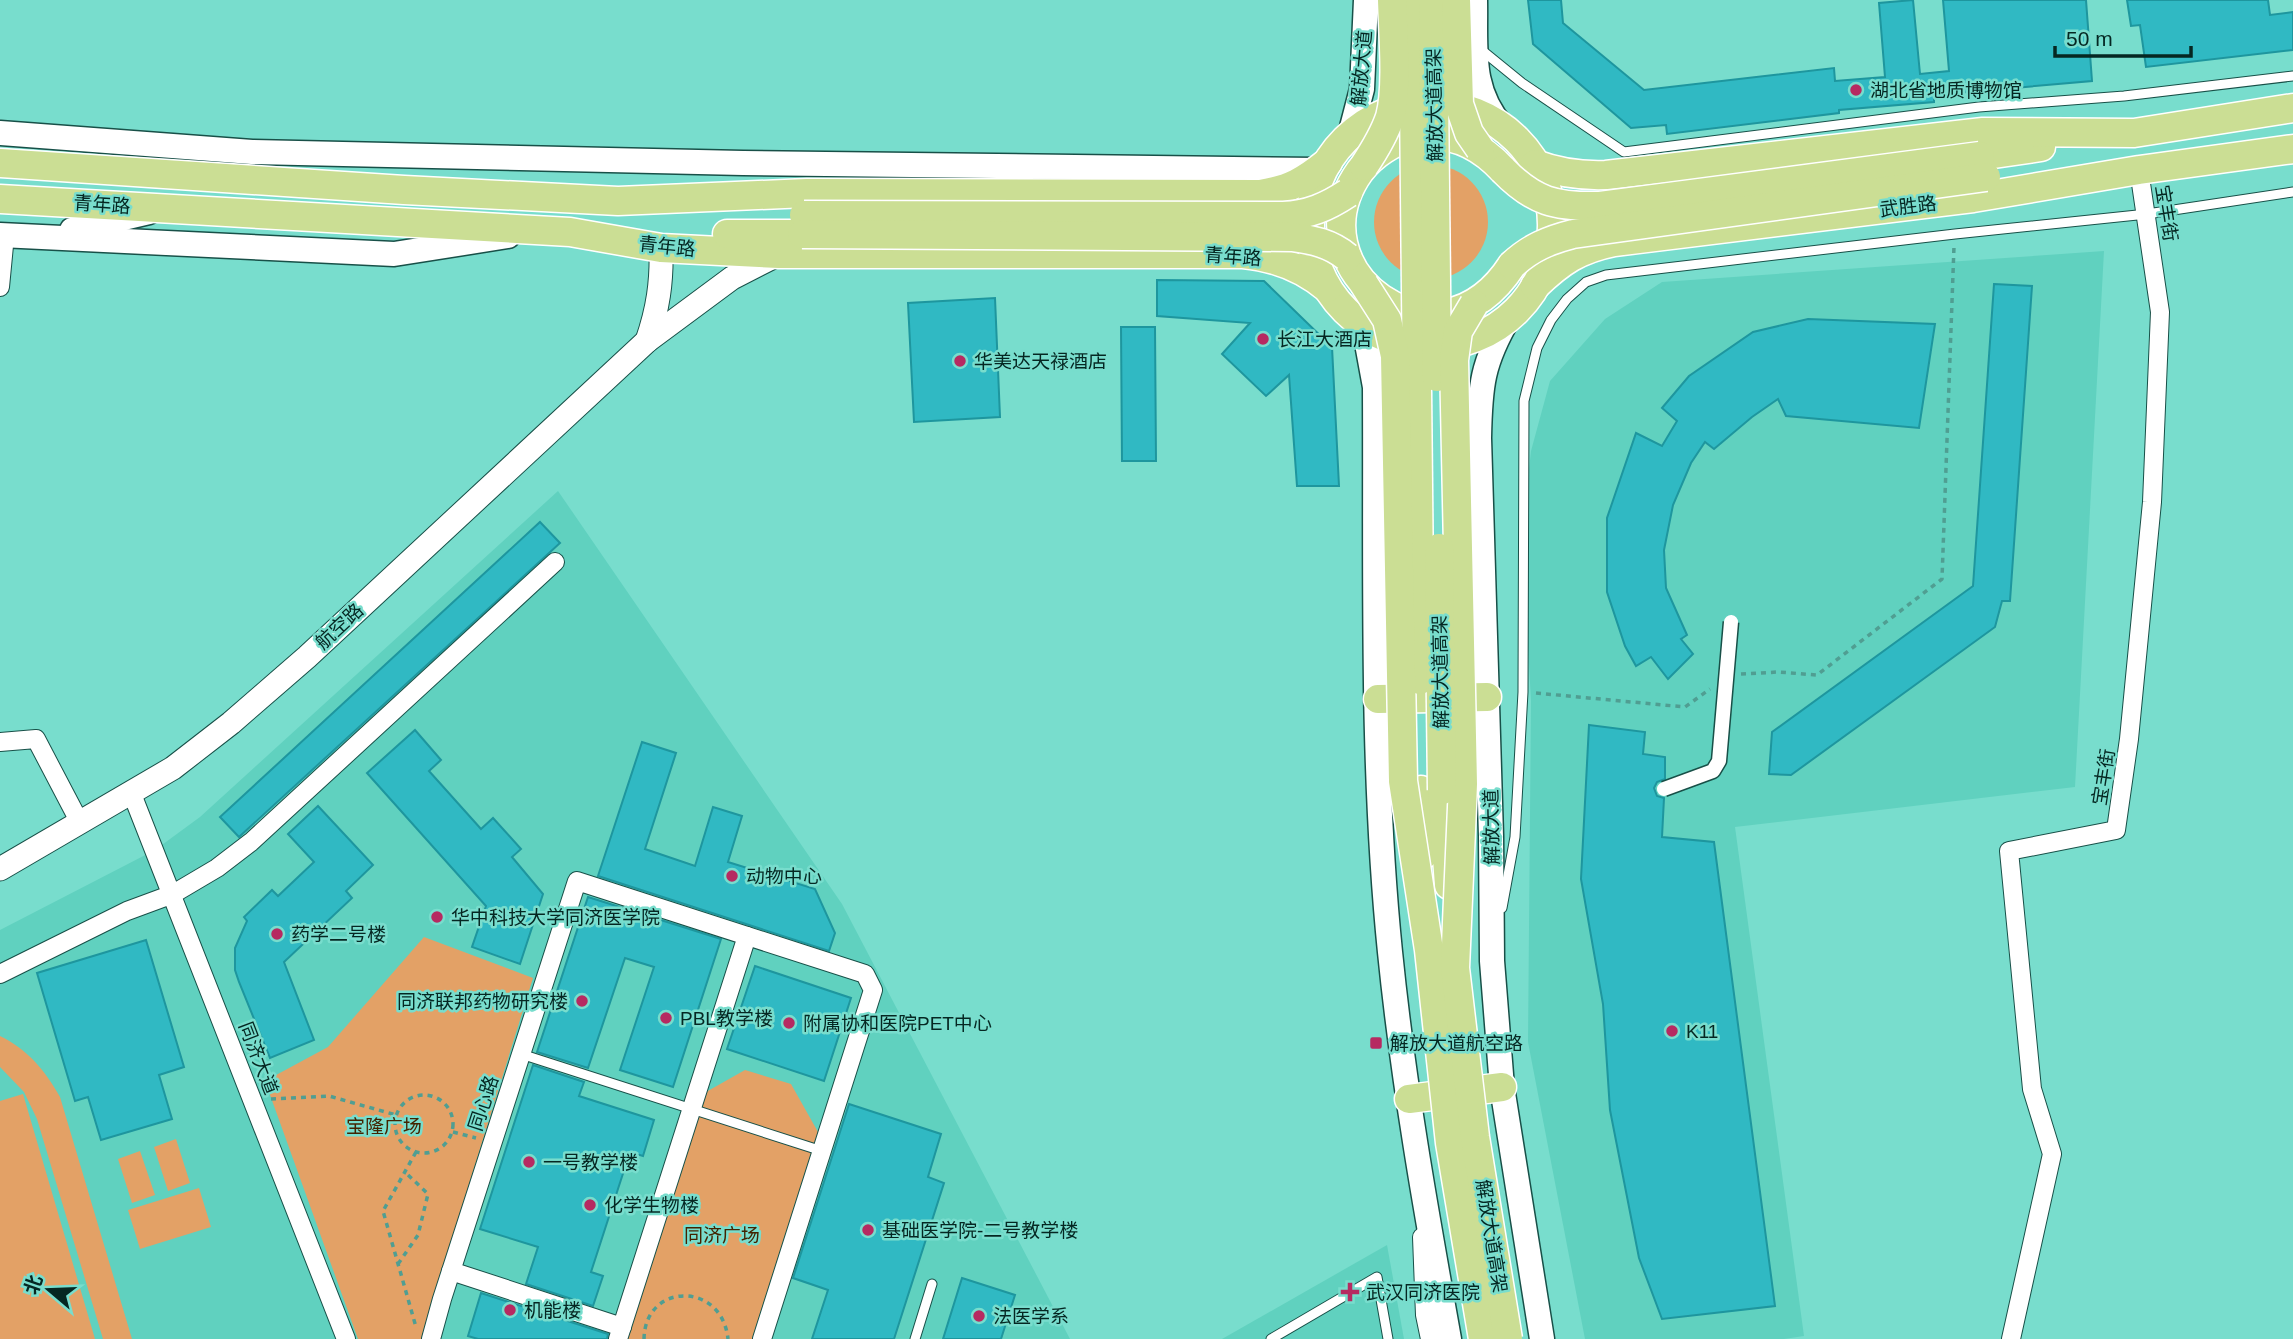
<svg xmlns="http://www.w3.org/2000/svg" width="2293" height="1339" font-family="Arial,'Noto Sans SC',sans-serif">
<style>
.built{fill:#60d1bf}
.green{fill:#e3a166}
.building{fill:#30b9c3;stroke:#1e969e;stroke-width:2}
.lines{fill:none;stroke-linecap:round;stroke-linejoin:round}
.service-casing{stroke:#185048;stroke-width:11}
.minor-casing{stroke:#185048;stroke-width:20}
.tertiary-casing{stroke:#185048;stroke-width:25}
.secondary-casing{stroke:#185048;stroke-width:27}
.primary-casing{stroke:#fff;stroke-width:31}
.path{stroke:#509e92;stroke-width:3.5;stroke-dasharray:5 5;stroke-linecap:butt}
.service{stroke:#fff;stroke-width:9}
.minor{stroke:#fff;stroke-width:18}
.tertiary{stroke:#fff;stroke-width:23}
.secondary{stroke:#fff;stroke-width:24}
.primary{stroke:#cbde94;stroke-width:28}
.pedestrian-bridge-casing{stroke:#185048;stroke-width:17;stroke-linecap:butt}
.primary-bridge-casing{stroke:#fff;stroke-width:31;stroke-linecap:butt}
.pedestrian-bridge{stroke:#fff;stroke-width:14}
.primary-bridge{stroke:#cbde94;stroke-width:28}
.poi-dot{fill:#b62a61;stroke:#78ddcd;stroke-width:2.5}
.labels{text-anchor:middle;stroke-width:5;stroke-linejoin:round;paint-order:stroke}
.street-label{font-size:19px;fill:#052722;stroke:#78ddcd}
.poi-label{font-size:19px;fill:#052722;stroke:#78ddcd;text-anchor:start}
.park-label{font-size:19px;fill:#432300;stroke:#78ddcd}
</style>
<rect width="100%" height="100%" fill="#78ddcd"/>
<g class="built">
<polygon points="2104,251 2075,787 1735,827 1804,1336 1784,1339 1585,1339 1528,1042 1531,701 1522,537 1531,451 1550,381 1605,319 1662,282"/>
<polygon points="558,491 842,904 1070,1339 0,1339 0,930 155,850 200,817"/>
<polygon points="1387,1245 1404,1339 1222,1339"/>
</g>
<g class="green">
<circle cx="1431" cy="222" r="57"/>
<polygon points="424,937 533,978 421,1339 358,1339 265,1081 328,1047"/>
<path d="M0 1036C27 1049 45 1070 60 1097L132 1339H103L37 1119 24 1092 0 1067Z"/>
<polygon points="745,1070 791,1084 818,1132 752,1339 627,1339 706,1092"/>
<polygon points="23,1094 95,1339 0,1339 0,1101"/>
<polygon points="176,1139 190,1183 168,1191 154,1147"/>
<polygon points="140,1151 155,1195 132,1203 118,1159"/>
<polygon points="199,1188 211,1227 140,1249 128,1210"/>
</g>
<g class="building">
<polygon points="1528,0 1561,0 1563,23 1644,90 1834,68 1835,81 1885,77 1879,3 1913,0 1920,74 1949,71 1943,0 2086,0 2092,81 1934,95 1934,102 1839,110 1839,113 1667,134 1666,125 1631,128 1533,44"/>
<polygon points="2127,0 2268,0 2270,15 2293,12 2293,50 2146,67 2140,25 2131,26"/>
<polygon points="1157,280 1264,281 1332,347 1339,486 1297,486 1289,375 1266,396 1222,354 1250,323 1157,316"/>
<polygon points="1994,284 2032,286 2010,601 2002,601 1995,627 1791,775 1769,774 1772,732 1973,586"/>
<polygon points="995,298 1000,417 914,422 908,303"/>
<polygon points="1808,319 1935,324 1919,428 1786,416 1778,399 1752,417 1714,449 1705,442 1691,463 1673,505 1664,550 1666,588 1687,635 1681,639 1693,654 1668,679 1651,657 1636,666 1625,646 1607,592 1607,518 1636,433 1662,446 1677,421 1662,408 1689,376 1753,332"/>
<polygon points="1121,327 1155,327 1156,461 1122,461"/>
<polygon points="540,522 560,543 239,837 220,817"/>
<polygon points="1589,725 1645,732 1643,754 1665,757 1665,779 1657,782 1654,788 1657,796 1664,798 1662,837 1714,842 1775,1306 1662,1319 1639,1258 1610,1110 1603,1004 1581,879"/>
<polygon points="415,730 441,760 429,771 481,829 493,818 521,849 512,857 543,894 520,964 472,947 486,906 367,773"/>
<polygon points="642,742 676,753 645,849 695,866 713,807 742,816 728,862 815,889 835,933 829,951 598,876"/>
<polygon points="318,806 373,865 346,891 352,898 284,962 314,1040 270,1058 239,982 235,970 235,948 247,921 244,917 272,890 278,896 314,862 288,834"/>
<polygon points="588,897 721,939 673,1087 620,1070 654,967 625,958 588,1068 537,1052"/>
<polygon points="146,940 184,1067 159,1075 172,1119 101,1140 88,1097 75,1101 37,973"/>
<polygon points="755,966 851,998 824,1081 727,1049"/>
<polygon points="533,1065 584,1082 579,1096 654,1120 643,1156 630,1152 591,1272 603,1276 593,1306 526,1284 538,1247 480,1229"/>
<polygon points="849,1104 941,1134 928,1177 944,1183 894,1339 812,1339 828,1290 793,1278"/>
<polygon points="962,1278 1015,1295 1001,1339 943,1339"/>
<polygon points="481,1293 608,1334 607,1339 478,1339 468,1336"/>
</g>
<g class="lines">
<g class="service-casing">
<g id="service">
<polyline points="1479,48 1522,83 1624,152 1979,107 2124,96 2293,76"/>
<polyline points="1502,908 1515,837 1523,692 1524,401 1537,348 1551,320 1567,299 1586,282 1606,275 1955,234 2147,214 2293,192"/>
<polyline points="521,1054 822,1151"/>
<polyline points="915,1339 932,1284"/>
<polyline points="1271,1339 1377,1277 1388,1339"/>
</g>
</g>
<g class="minor-casing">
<g id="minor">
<polyline points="0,287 5,235"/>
<polyline points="0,742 36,739 80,823"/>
<polyline points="132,794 346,1339"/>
<polyline points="0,974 127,911 173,894 217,868 251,842 555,562"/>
<polyline points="1422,1237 1425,1315 1430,1339"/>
<polyline points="451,1271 622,1327"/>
<polyline points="431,1339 442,1299 577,881 865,974 873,990 762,1339"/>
<polyline points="618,1339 747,936"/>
<polyline points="2011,1339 2052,1154 2032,1089 2009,851 2116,830 2129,739 2152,502 2160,312 2139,170"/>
</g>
</g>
<g class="tertiary-casing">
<g id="tertiary">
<path d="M647 341C658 309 662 282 661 248"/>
<polyline points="0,869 173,768 231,723 307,657 647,341 732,278 779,254"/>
</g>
</g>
<g class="secondary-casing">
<g id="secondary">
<path d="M1475 0C1476 49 1469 89 1503 128"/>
<polyline points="0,133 252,152 743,163 1317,170"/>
<polyline points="1350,135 1362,89 1366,0"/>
<polyline points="72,230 149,212"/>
<polyline points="0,235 394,254 508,236"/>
<path d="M1509 317C1482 363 1480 386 1479 438L1491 836 1492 961 1502 1087 1542 1339"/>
<path d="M1359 323 1366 338 1375 387C1376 575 1371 765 1390 952 1403 1082 1426 1211 1449 1339"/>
</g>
</g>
<g class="primary-casing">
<g id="primary">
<circle cx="1431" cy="225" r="121"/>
<polyline points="1980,156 2041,147"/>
<path d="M0 163 404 190 618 201 807 193 1260 194C1291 189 1304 181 1328 162"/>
<path d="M1535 164C1559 173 1580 176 1606 175L1983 132 2134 133 2293 108"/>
<path d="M1503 170C1479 144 1449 130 1413 137 1393 141 1373 154 1360 171 1289 270 1437 381 1512 265"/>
<path d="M0 199 570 232 661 248 779 254H1243C1275 257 1302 267 1327 288"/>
<polyline points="727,234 802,234"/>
<path d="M1535 286C1561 261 1579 249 1614 242L1973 198 2139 170 2293 149"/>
<polyline points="1378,699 1487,697"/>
<polyline points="1421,790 1424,854"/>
<polyline points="1442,790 1449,885"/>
<polyline points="1409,1099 1502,1087"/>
</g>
</g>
<g class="path">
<polyline points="1741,674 1778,672 1817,675 1942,579 1954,246"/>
<polyline points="1536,693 1685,707 1710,689"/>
<circle cx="424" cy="1124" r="29"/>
<polyline points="271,1099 329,1096 396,1115"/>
<polyline points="453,1132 476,1138"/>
<polyline points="416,1152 383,1211 416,1327"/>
<polyline points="398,1264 418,1235 428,1194 405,1172"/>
<path d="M644 1339C645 1282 722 1281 728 1339"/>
</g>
<use href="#service" class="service"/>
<use href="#minor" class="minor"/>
<use href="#tertiary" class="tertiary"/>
<use href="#secondary" class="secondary"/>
<use href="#primary" class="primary"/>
<g class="pedestrian-bridge-casing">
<polyline id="pedestrian-bridge" points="1664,789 1713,771 1719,761 1731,622"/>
</g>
<g class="primary-bridge-casing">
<g id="primary-bridge">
<polyline points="1413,0 1420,680"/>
<polyline points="1433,0 1437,377"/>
<polyline points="1456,0 1459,104 1469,133 1480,149"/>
<path d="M1364 166C1374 151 1384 135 1390 117 1398 88 1393 32 1392 0"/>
<path d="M1503 170C1534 202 1556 207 1600 206L1980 156"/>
<path d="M804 215 1283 216C1308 215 1327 207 1348 193"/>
<path d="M802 234 1292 237C1313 240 1330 243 1347 257"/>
<path d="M1512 265C1530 248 1549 240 1573 234L1986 177"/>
<polyline points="1364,284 1387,320 1395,356 1403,781 1429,950 1450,1143 1483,1339"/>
<polyline points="1474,304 1458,331 1454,360 1463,784 1455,968 1475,1137 1508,1339"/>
<polyline points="1439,548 1442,790"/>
</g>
</g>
<use href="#pedestrian-bridge" class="pedestrian-bridge"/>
<use href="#primary-bridge" class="primary-bridge"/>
</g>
<g class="poi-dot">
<circle cx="1856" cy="90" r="7"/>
<circle cx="1263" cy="339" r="7"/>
<circle cx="960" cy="361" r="7"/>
<circle cx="732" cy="876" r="7"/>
<circle cx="437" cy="917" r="7"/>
<circle cx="277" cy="934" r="7"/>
<circle cx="582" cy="1001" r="7"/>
<circle cx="666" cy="1018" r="7"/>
<circle cx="789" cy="1023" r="7"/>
<circle cx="1672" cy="1031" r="7"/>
<rect x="1369" y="1036" width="14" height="14" rx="3.5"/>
<circle cx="529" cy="1162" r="7"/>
<circle cx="590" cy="1205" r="7"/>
<circle cx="868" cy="1230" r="7"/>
<path d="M1346.5 1281.5h7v7h7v7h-7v7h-7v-7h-7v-7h7z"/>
<circle cx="510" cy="1310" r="7"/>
<circle cx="979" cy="1316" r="7"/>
</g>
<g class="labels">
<g class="street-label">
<text transform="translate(1361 68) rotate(-85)" y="7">解放大道</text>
<text transform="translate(1434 105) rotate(-91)" y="7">解放大道高架</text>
<text transform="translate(102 204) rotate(4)" y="7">青年路</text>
<text transform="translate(1908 206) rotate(-7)" y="7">武胜路</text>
<text transform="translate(2167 213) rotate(81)" y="7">宝丰街</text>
<text transform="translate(667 246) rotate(6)" y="7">青年路</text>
<text transform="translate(1233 256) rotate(4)" y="7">青年路</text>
<text transform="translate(339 626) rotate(-43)" y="7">航空路</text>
<text transform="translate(1440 672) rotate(-91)" y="7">解放大道高架</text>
<text transform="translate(2103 777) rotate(-81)" y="7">宝丰街</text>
<text transform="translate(1491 827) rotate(-91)" y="7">解放大道</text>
<text transform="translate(259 1058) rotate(69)" y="7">同济大道</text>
<text transform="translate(483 1103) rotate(-72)" y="7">同心路</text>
<text transform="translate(1492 1236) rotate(81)" y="7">解放大道高架</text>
</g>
<g class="poi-label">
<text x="1870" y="97">湖北省地质博物馆</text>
<text x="1277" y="346">长江大酒店</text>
<text x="974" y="368">华美达天禄酒店</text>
<text x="746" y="883">动物中心</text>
<text x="451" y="924">华中科技大学同济医学院</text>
<text x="291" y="941">药学二号楼</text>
<text x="568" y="1008" text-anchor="end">同济联邦药物研究楼</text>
<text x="680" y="1025">PBL教学楼</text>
<text x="803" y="1030">附属协和医院PET中心</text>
<text x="1686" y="1038">K11</text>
<text x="1390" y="1050">解放大道航空路</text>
<text x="543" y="1169">一号教学楼</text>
<text x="604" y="1212">化学生物楼</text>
<text x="882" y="1237">基础医学院-二号教学楼</text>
<text x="1366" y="1299">武汉同济医院</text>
<text x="524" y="1317">机能楼</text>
<text x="993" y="1323">法医学系</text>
</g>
<g class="park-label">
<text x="384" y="1133">宝隆广场</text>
<text x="722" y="1242">同济广场</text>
</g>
</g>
<g transform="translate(49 1290) rotate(289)" stroke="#78ddcd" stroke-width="5" paint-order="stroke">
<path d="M0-5L12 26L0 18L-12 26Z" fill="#052722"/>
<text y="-10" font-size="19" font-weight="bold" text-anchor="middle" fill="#052722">北</text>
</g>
<path d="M2055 46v10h136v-10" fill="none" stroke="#052722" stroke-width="3.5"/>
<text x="2066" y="46" font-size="21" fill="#052722" stroke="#78ddcd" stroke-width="5" paint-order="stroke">50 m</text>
</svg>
